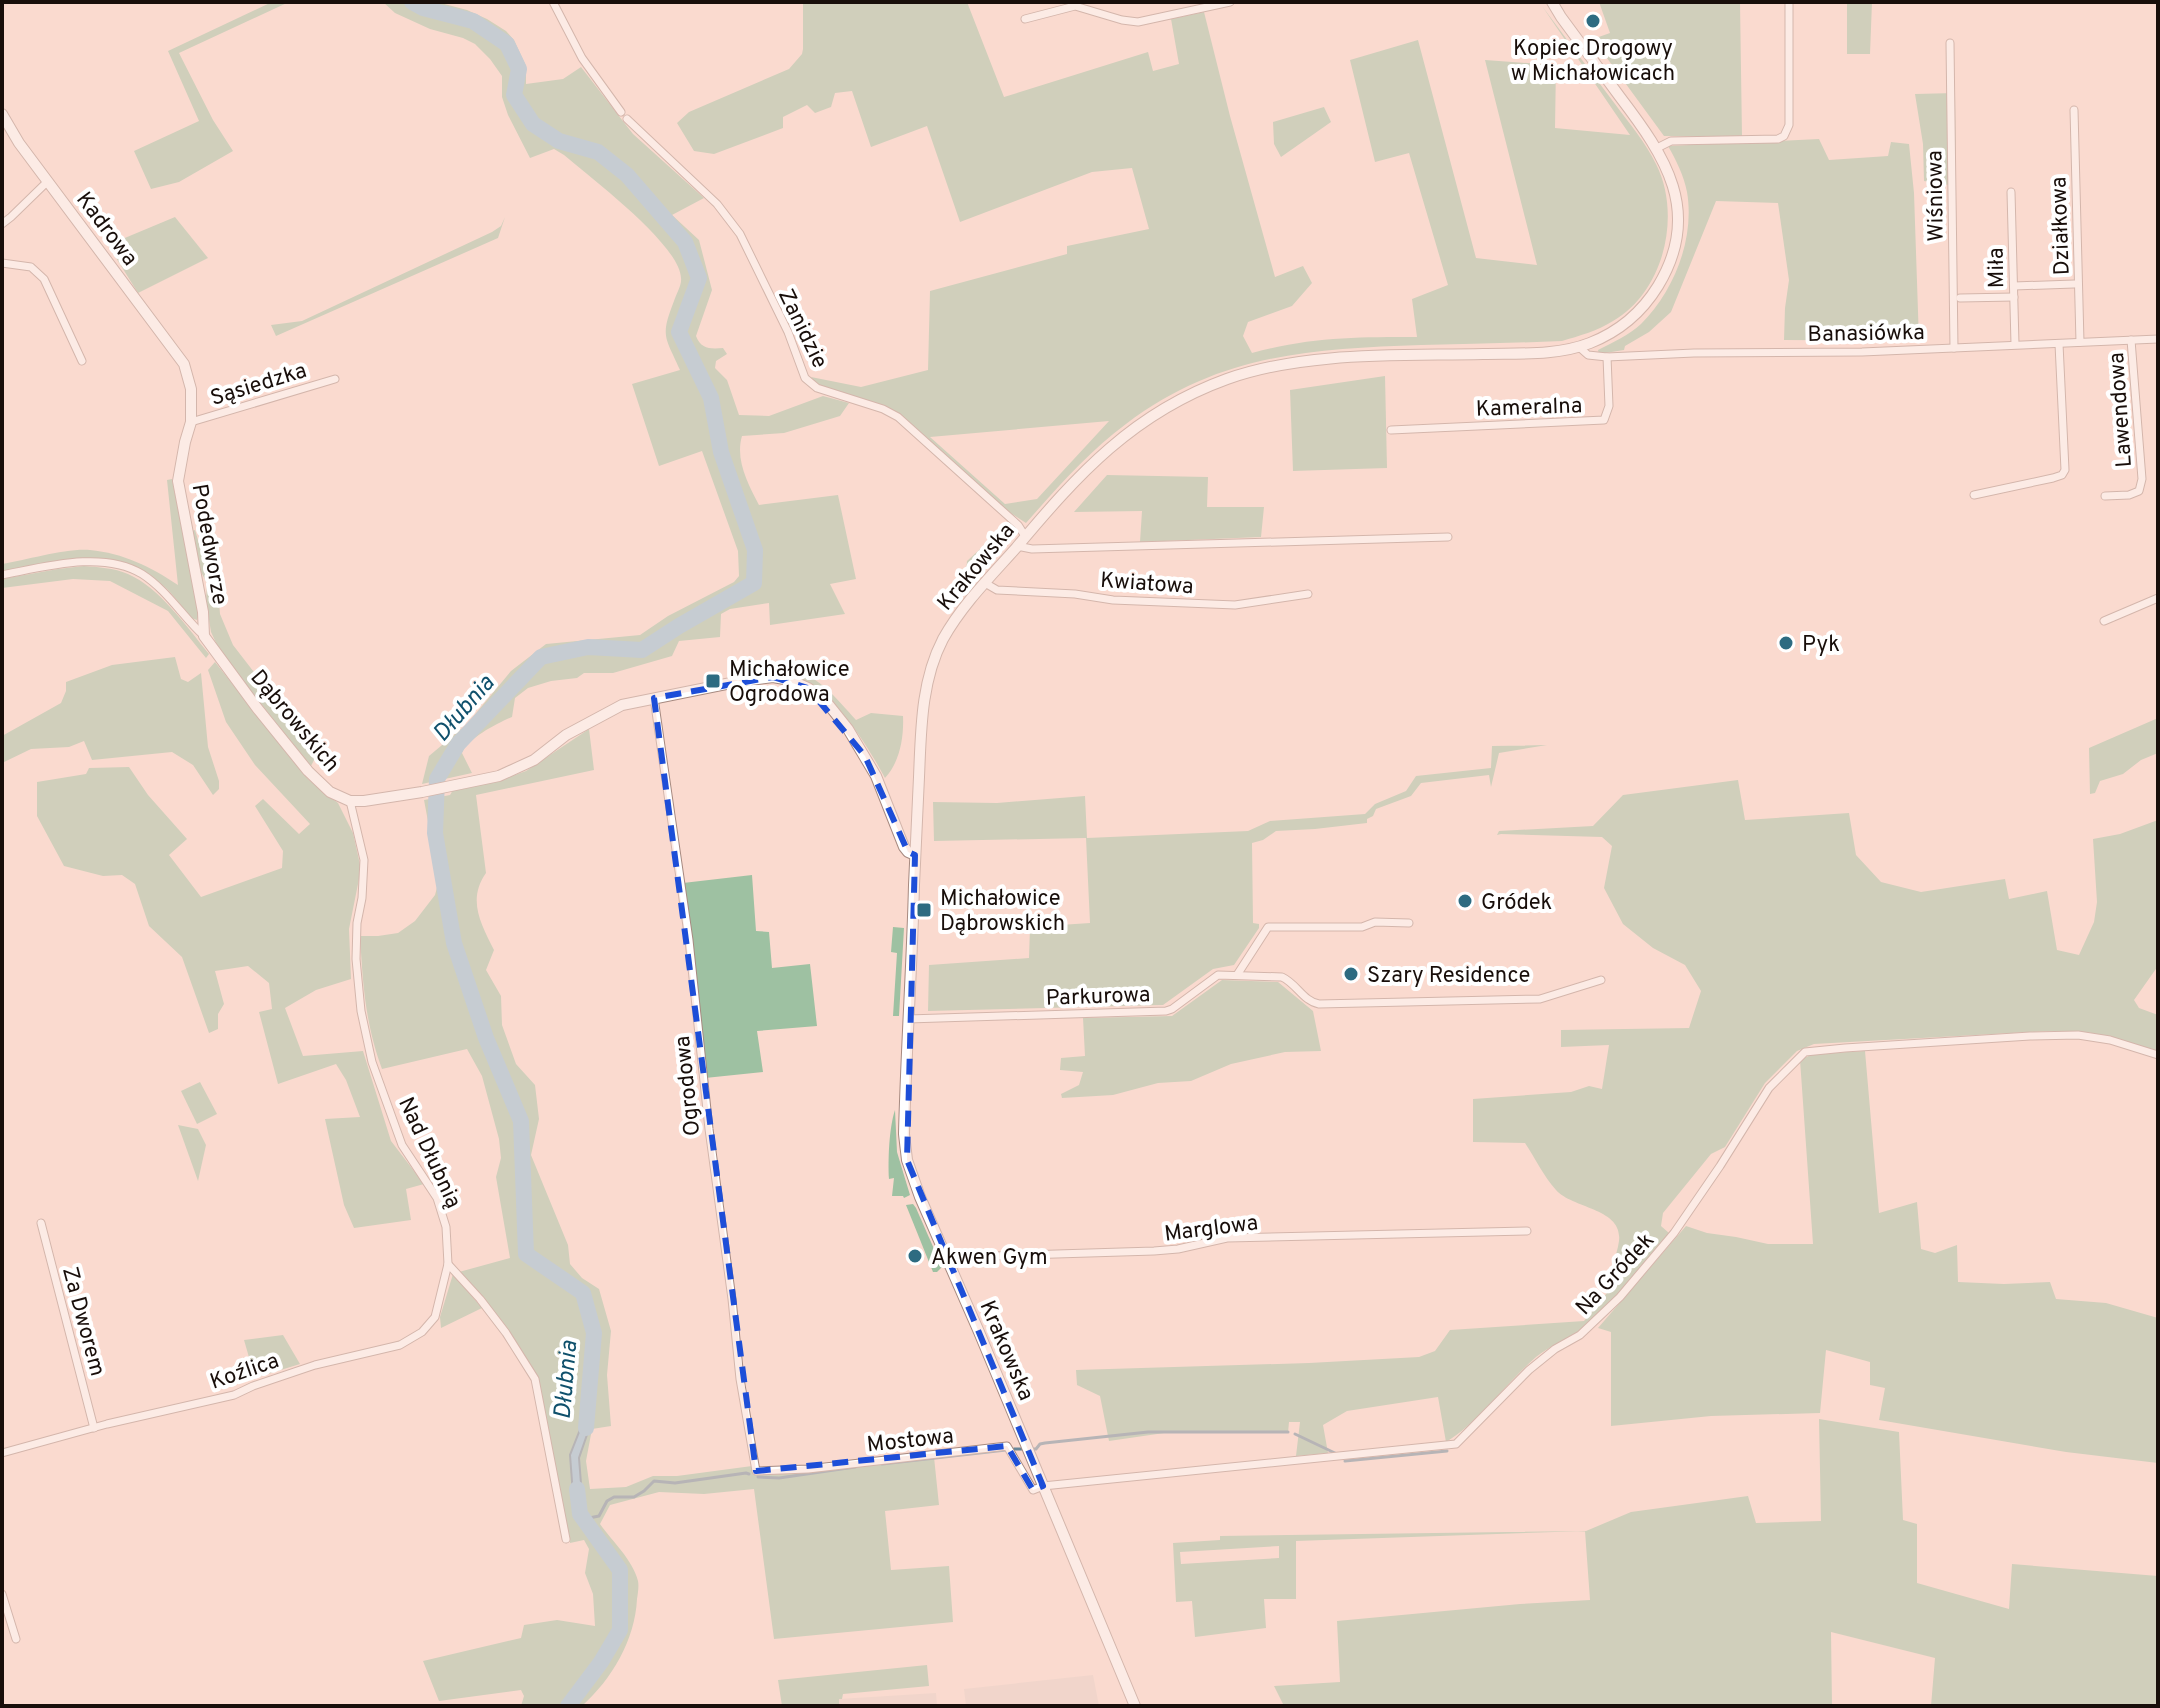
<svg xmlns="http://www.w3.org/2000/svg" width="2160" height="1708" font-family="Overpass,sans-serif">
<style>
.industrial{fill:#e6cfc5}
.green{fill:#9ec1a2;fill-rule:evenodd}
.water{fill:#88bad5;stroke:#668698;stroke-width:2}
.lines{fill:none;stroke-linecap:round;stroke-linejoin:round}
.stream{stroke:#668698;stroke-width:3}
.river{stroke:#88bad5;stroke-width:16}
.street-casing{stroke:#a78a80;stroke-width:9}
.secondary-casing{stroke:#a78a80;stroke-width:12}
.street{stroke:#fff;stroke-width:7}
.secondary{stroke:#fff;stroke-width:10}
.marked{fill:none;stroke:#1d4ed8;stroke-width:6;stroke-dasharray:16 10;stroke-linejoin:round}
.poi-dot{fill:#2d6b81;stroke:#fff;stroke-width:3}
.labels{text-anchor:middle;stroke-width:8;stroke-linejoin:round;paint-order:stroke}
.poi-label{font-size:22px;fill:#180e0a;stroke:#fff;text-anchor:start}
.street-label{font-size:22px;fill:#180e0a;stroke:#fff}
.water-label{font-size:24px;font-style:italic;fill:#0f506c;stroke:#fff}
</style>
<rect width="100%" height="100%" fill="#fadacf"/>
<g class="industrial">
<polygon points="1093,1675 1099,1706 966,1706 964,1689"/>
<polygon points="936,1693 937,1706 839,1706 839,1699"/>
</g>
<g class="green">
<polygon points="272,2 289,2 179,53 213,120 233,151 179,182 151,189 134,151 199,121 168,51"/>
<path d="M383 2H437L467 10 487 19 506 31 514 40 526 66V84L563 79 581 67 633 134 704 198 672 215 699 240 712 290 696 336C701 349 710 349 723 348L727 354 716 361 715 368 727 380 739 415 769 416 823 396 849 403 840 416 784 433 742 436C735 460 748 484 759 505L838 495 856 579 830 584 845 614 770 625 769 603 730 609 721 614 720 637 679 641 672 656 613 673H584L577 678 551 681 528 688 515 698 512 717C498 723 468 738 462 753L472 773 422 784 429 756 467 724 511 671 546 644 640 635 668 616 734 582 739 576 738 551 702 451 659 466 632 384 680 370C665 336 660 337 674 301 676 294 682 285 681 278 680 245 591 178 564 155L554 149 530 158 508 115 502 97V76L490 59 475 44 463 38 430 29 395 13Z"/>
<path d="M803 2H967L1004 97 1148 52 1153 71 1179 64 1171 19 1204 12 1230 116 1275 277 1303 266 1312 283 1292 306 1248 322 1243 336 1252 353C1310 337 1357 337 1417 337L1412 299 1448 285 1409 153 1375 162 1350 60 1418 40 1476 258 1537 265 1485 60 1556 65 1555 128 1630 135 1542 6C1566 38 1590 71 1615 104 1629 123 1646 143 1656 164 1682 215 1664 292 1613 321 1597 331 1579 336 1562 341 1515 343 1468 344 1421 345 1309 349 1219 354 1126 424 1088 452 1057 488 1026 523L998 505 895 411 819 387 811 377 861 387 928 370 930 291 1067 254V246L1149 229 1132 168 1092 172 960 222 927 126 871 147 852 91 835 93 831 107 815 113 807 105 783 117V128L714 154 694 151 677 123 689 112 789 69 802 54 803 49ZM1109 421 1037 499 1005 504 930 437Z"/>
<polygon points="1599,2 1740,2 1742,137 1664,136 1593,39 1610,33"/>
<polygon points="1847,2 1872,2 1870,54 1847,54"/>
<polygon points="1955,93 1956,186 1924,181 1923,144 1915,94"/>
<polygon points="1324,107 1331,122 1281,157 1274,144 1273,122"/>
<path d="M1819 139 1829 160 1888 156 1891 142 1909 144 1914 193 1919 341 1784 340 1785 308 1789 280 1778 203 1716 201 1671 312 1649 332 1625 346 1624 350 1599 354 1598 350C1612 343 1629 335 1641 324 1674 291 1695 239 1687 192 1684 176 1676 160 1668 146Z"/>
<polygon points="175,217 208,258 138,293 108,245"/>
<polygon points="505,217 498,238 276,336 271,325 302,321 492,232 501,226"/>
<polygon points="1385,376 1387,468 1293,471 1290,390"/>
<polygon points="1107,475 1208,477 1207,507 1264,507 1261,537 1140,542 1142,511 1074,512"/>
<path d="M172 479 195 594 198 616 197 620 191 618C183 608 175 597 167 589 115 542 63 559 2 572V564C27 560 66 548 90 550 123 553 151 567 178 585L167 480Z"/>
<polygon points="1010,522 1017,530 972,573 966,573 967,561"/>
<polygon points="195,530 205,564 216,562 220,614 233,645 317,754 311,766 224,658 217,645 211,632 206,601 207,583 201,572 192,531"/>
<path d="M84 566C98 567 114 568 128 574 160 588 187 627 209 654L206 658 168 611 110 581 73 579 2 588V579L58 569Z"/>
<polygon points="175,657 181,679 188,682 201,673 208,747 219,781 219,789 213,795 193,765 172,752 92,760 84,741 69,747 31,749 2,763 2,736 61,703 66,691 66,682 112,665"/>
<polygon points="215,662 308,779 338,803 353,833 361,869 349,929 351,979 316,990 285,1008 303,1056 363,1051 391,1141 424,1184 406,1189 411,1220 354,1228 344,1205 325,1119 360,1117 346,1080 336,1064 278,1084 259,1012 272,1009 269,983 248,966 215,971 224,1004 218,1014 218,1029 209,1033 182,957 149,926 135,884 122,875 103,876 64,866 37,816 37,782 86,774 89,768 129,767 148,795 187,839 169,855 201,897 282,868 283,851 255,806 263,799 299,834 310,824 255,765 226,722 208,670"/>
<path d="M785 668C815 671 837 699 856 720L871 713 903 716C904 737 900 762 885 778 861 734 832 689 783 672Z"/>
<polygon points="2158,718 2158,753 2141,760 2123,774 2100,781 2095,793 2090,794 2089,748"/>
<path d="M589 729 594 770 476 795 486 873C467 900 481 924 494 950L486 970 501 996 502 1025 516 1064 535 1085 539 1119 531 1155 568 1245 570 1264 582 1278 599 1289 611 1331 607 1375 611 1426 592 1429 586 1461 590 1489 626 1487 653 1476H677L752 1466 753 1475 806 1473 880 1461 934 1457 939 1505 885 1511 891 1570 949 1566 953 1622 774 1639 754 1489 704 1494 659 1492 610 1505 600 1524C612 1541 633 1560 638 1581 639 1586 638 1593 637 1599 635 1640 612 1679 582 1706H521L524 1696 521 1690 439 1701 423 1661 521 1638 524 1625 557 1620 595 1626 593 1594 585 1573 589 1549 584 1540 570 1543 538 1377 506 1326 459 1272 510 1258 496 1177 501 1158 499 1139 482 1076 467 1049 382 1069C365 1022 363 986 360 936H378L398 933 415 921 435 895 439 880 424 800 450 795 453 790 498 781 526 771Z"/>
<polygon points="1547,745 1499,753 1491,787 1489,775 1421,783 1411,796 1376,809 1373,816 1367,819 1367,823 1315,829 1276,831 1263,840 1252,843 1253,923 1259,924 1259,928 1234,965 1213,969 1163,1005 928,1011 929,965 1029,958 1030,927 1090,923 1086,838 934,841 933,802 997,803 1085,796 1087,838 1248,831 1270,821 1365,814 1375,804 1406,791 1416,776 1491,768 1492,746"/>
<path d="M1738 780 1745 820 1849 813 1856 855 1881 882 1921 892 2005 879 2009 899 2047 891 2057 950 2079 955 2094 922 2097 902 2093 839 2120 834 2158 820V966L2134 1000 2139 1008 2158 1015V1052L2118 1039 2087 1032 2049 1031 1814 1044 1797 1051 1765 1083 1725 1147 1711 1154 1663 1213 1661 1226 1669 1233 1661 1246C1635 1275 1610 1307 1579 1331 1566 1341 1549 1346 1536 1357 1506 1383 1479 1422 1446 1442L1438 1397 1347 1411 1323 1425 1328 1453 1296 1456 1300 1422H1289L1288 1433 1171 1432 1109 1441 1100 1396 1077 1385 1076 1370 1309 1363 1419 1357 1435 1351 1450 1330 1584 1321 1624 1272 1613 1265C1615 1257 1618 1249 1619 1241 1623 1208 1573 1209 1556 1190 1544 1177 1535 1158 1525 1143L1473 1142V1099L1571 1092 1589 1086 1602 1089 1609 1045 1561 1047V1030L1689 1028 1701 991 1685 965 1653 948 1623 924 1604 888 1612 846 1602 837 1501 834 1497 835 1499 831 1593 826 1623 795Z"/>
<polygon points="752,875 756,931 769,932 772,968 810,964 817,1026 757,1031 763,1072 705,1078 683,883"/>
<polygon points="893,927 904,928 899,1016 893,1016 897,953 891,952"/>
<polygon points="1222,980 1278,982 1313,1011 1321,1051 1285,1052 1231,1064 1191,1081 1158,1083 1113,1095 1062,1098 1061,1094 1079,1085 1083,1072 1060,1070 1061,1058 1085,1056 1083,1018 1172,1016"/>
<polygon points="1865,1051 1879,1213 1917,1202 1921,1249 1935,1253 1957,1245 1958,1282 2004,1284 2050,1282 2056,1299 2106,1303 2158,1318 2158,1463 2066,1452 1879,1420 1885,1388 1870,1385 1870,1362 1826,1350 1820,1413 1711,1416 1611,1426 1611,1332 1598,1328 1686,1226 1707,1233 1736,1237 1768,1244 1813,1244 1800,1060 1813,1054"/>
<polygon points="200,1082 217,1114 197,1124 181,1091"/>
<path d="M895 1110 897 1152 910 1195 904 1198 903 1196H892L894 1178 889 1179C888 1160 889 1128 895 1110Z"/>
<polygon points="178,1125 198,1129 206,1145 198,1181"/>
<polygon points="913,1204 916,1208 942,1267 937,1272 933,1272 906,1205"/>
<polygon points="453,1274 482,1308 441,1328 440,1317"/>
<polygon points="283,1335 300,1364 255,1378 244,1340"/>
<path d="M1819 1419 1899 1432 1903 1520 1917 1524V1583L2009 1609 2012 1564 2158 1576V1706H1931L1935 1658 1831 1632 1832 1706H1284L1274 1686 1340 1682 1337 1621 1520 1604 1590 1600 1585 1531 1296 1541V1599H1264L1266 1628 1195 1637 1192 1601 1176 1602 1173 1543 1220 1540V1536L1586 1531 1631 1512 1748 1496 1756 1523 1821 1521ZM1279 1546V1558L1181 1564 1180 1552Z"/>
<polygon points="927,1665 929,1686 843,1694 842,1699 839,1699 839,1706 782,1706 778,1680"/>
</g>
<polygon class="water" points="592,1407 590,1426 579,1458 583,1509 574,1508 570,1455 581,1427 582,1411"/>
<g class="lines">
<g class="stream">
<polyline points="1295,1434 1337,1454"/>
<polyline points="1014,1449 1023,1449"/>
<polyline points="1030,1449 1036,1449 1040,1444 1045,1443 1148,1432 1288,1432"/>
<polyline points="1345,1461 1447,1451"/>
<polyline points="882,1464 1006,1450"/>
<polyline points="758,1477 779,1478 855,1467"/>
<polyline points="584,1519 599,1516 607,1501 614,1497 634,1497 644,1491 654,1481 675,1483 746,1473 749,1474"/>
</g>
<g class="river">
<polyline points="412,2 423,8 473,21 507,44 519,69 514,95 533,124 559,141 598,152 627,175 685,242 699,278 679,332 711,398 721,452 755,550 754,583 679,626 642,650 588,647 541,657 458,744 437,779 435,833 454,943 486,1038 521,1121 526,1254 583,1293 594,1333 586,1428"/>
<polyline points="568,1706 601,1662 620,1630 620,1570 580,1514 577,1489"/>
</g>
<g class="street-casing">
<g id="street">
<polyline points="553,2 582,58 621,112"/>
<polyline points="1025,19 1075,6 1122,20 1138,22 1230,2"/>
<polyline points="1950,43 1954,348"/>
<polyline points="2074,110 2080,342"/>
<polyline points="627,119 717,204 740,234 788,332 805,378 817,388 883,409 898,417 1018,525 1025,536"/>
<polyline points="1657,148 1671,141 1778,139 1784,136 1789,125 1789,2"/>
<polyline points="2011,192 2015,344"/>
<polyline points="2,224 11,217 48,181"/>
<polyline points="2,263 31,267 44,279 82,361"/>
<polyline points="2014,286 2074,284"/>
<polyline points="1960,298 2014,297"/>
<polyline points="1579,347 1588,355 1607,357 1694,353 1862,352 2158,339"/>
<polyline points="191,422 335,379"/>
<polyline points="1391,430 1604,420 1609,406 1607,357"/>
<polyline points="1974,495 2053,478 2062,475 2065,470 2059,344"/>
<polyline points="2105,496 2129,495 2139,491 2142,479 2131,340"/>
<polyline points="1017,546 1032,549 1448,537"/>
<path d="M2 575C44 567 103 550 142 574 167 590 183 617 204 636"/>
<polyline points="985,583 997,590 1075,594 1113,600 1235,605 1308,594"/>
<polyline points="2104,621 2158,598"/>
<polyline points="654,698 689,940 709,1129 732,1299 740,1379 756,1471 808,1469 1007,1446 1033,1490 1043,1486 1456,1444 1529,1370 1555,1349 1580,1335 1620,1297 1674,1233 1720,1166 1769,1088 1805,1052 1845,1048 2030,1036 2078,1035 2110,1040 2158,1055"/>
<polyline points="1237,975 1268,927 1362,927 1375,922 1409,923"/>
<path d="M908 1019 1166 1011 1172 1009 1218 975 1282 977C1297 984 1303 1001 1319 1004L1540 999 1601 980"/>
<polyline points="41,1223 94,1428"/>
<polyline points="948,1261 963,1257 1154,1251 1178,1249 1227,1238 1527,1231"/>
<polyline points="448,1264 480,1299 506,1333 535,1379 566,1539"/>
<polyline points="2,1453 107,1424 234,1395 253,1386 315,1365 400,1345 422,1332 435,1317 448,1264 446,1227 437,1198 402,1145 372,1062 361,1011 356,959 357,923 362,898 364,860 350,801"/>
<polyline points="2,1594 16,1639"/>
</g>
</g>
<g class="secondary-casing">
<g id="secondary">
<polyline points="2,114 19,143 184,364 191,389 191,422 185,442 178,481 203,612 204,636 257,708 308,771 330,792 350,801 364,801 422,792 499,776 534,760 566,735 622,705 736,682 773,677 790,680 808,688 828,704 848,729 876,776 904,847 908,852 915,855"/>
<path d="M1135 1706 979 1332 920 1197 907 1160 904 1134C906 1051 912 968 914 885 916 849 917 813 919 777 921 730 921 681 943 639 962 605 990 577 1016 548 1078 474 1133 413 1227 379 1306 351 1400 356 1483 354 1517 353 1557 356 1590 343 1618 332 1642 312 1658 286 1703 212 1665 156 1620 97 1600 70 1581 44 1561 17L1552 2"/>
</g>
</g>
<use href="#street" class="street"/>
<use href="#secondary" class="secondary"/>
</g>
<path d="M0 0H2160V1708H0ZM773 677 808 688 865 756 908 852 915 855 907 1160 1043 1486 1033 1490 1007 1446 756 1471 654 698Z" fill="#fadacf" fill-opacity=".55" fill-rule="evenodd"/>
<path class="marked" d="M773 677 808 688 865 756 908 852 915 855 907 1160 1043 1486 1033 1490 1007 1446 756 1471 654 698Z"/>
<g class="poi-dot">
<circle cx="1593" cy="21" r="8"/>
<circle cx="1786" cy="643" r="8"/>
<rect x="705" y="673" width="16" height="16" rx="4"/>
<circle cx="1465" cy="901" r="8"/>
<rect x="916" y="902" width="16" height="16" rx="4"/>
<circle cx="1351" cy="974" r="8"/>
<circle cx="915" cy="1256" r="8"/>
</g>
<g class="labels">
<g class="poi-label">
<text x="1593" y="55" text-anchor="middle">Kopiec Drogowy<tspan x="1593" dy="25">w Michałowicach</tspan></text>
<text x="1802" y="651">Pyk</text>
<text x="729" y="676">Michałowice<tspan x="729" dy="25">Ogrodowa</tspan></text>
<text x="940" y="905">Michałowice<tspan x="940" dy="25">Dąbrowskich</tspan></text>
<text x="1481" y="909">Gródek</text>
<text x="1367" y="982">Szary Residence</text>
<text x="931" y="1264">Akwen Gym</text>
</g>
<g class="street-label">
<text transform="translate(1934 196) rotate(-91)" y="8">Wiśniowa</text>
<text transform="translate(2059 226) rotate(-92)" y="8">Działkowa</text>
<text transform="translate(108 228) rotate(53)" y="8">Kadrowa</text>
<text transform="translate(1995 268) rotate(-91)" y="8">Miła</text>
<text transform="translate(804 328) rotate(64)" y="8">Zanidzie</text>
<text transform="translate(1866 332) rotate(-1)" y="8">Banasiówka</text>
<text transform="translate(258 383) rotate(-17)" y="8">Sąsiedzka</text>
<text transform="translate(1529 406) rotate(-2)" y="8">Kameralna</text>
<text transform="translate(2119 410) rotate(-94)" y="8">Lawendowa</text>
<text transform="translate(211 544) rotate(80)" y="8">Podedworze</text>
<text transform="translate(975 566) rotate(-50)" y="8">Krakowska</text>
<text transform="translate(1147 582) rotate(4)" y="8">Kwiatowa</text>
<text transform="translate(296 720) rotate(50)" y="8">Dąbrowskich</text>
<text transform="translate(1098 995) rotate(-2)" y="8">Parkurowa</text>
<text transform="translate(686 1086) rotate(-96)" y="8">Ogrodowa</text>
<text transform="translate(431 1152) rotate(65)" y="8">Nad Dłubnią</text>
<text transform="translate(1211 1227) rotate(-7)" y="8">Marglowa</text>
<text transform="translate(1614 1273) rotate(-47)" y="8">Na Gródek</text>
<text transform="translate(85 1321) rotate(75)" y="8">Za Dworem</text>
<text transform="translate(1008 1350) rotate(67)" y="8">Krakowska</text>
<text transform="translate(244 1370) rotate(-19)" y="8">Koźlica</text>
<text transform="translate(910 1439) rotate(-6)" y="8">Mostowa</text>
</g>
<g class="water-label">
<text transform="translate(463 708) rotate(-49)" y="8">Dłubnia</text>
<text transform="translate(565 1380) rotate(-85)" y="8">Dłubnia</text>
</g>
</g>
<rect width="2160" height="1708" fill="none" stroke="#180e0a" stroke-width="8"/>
</svg>
